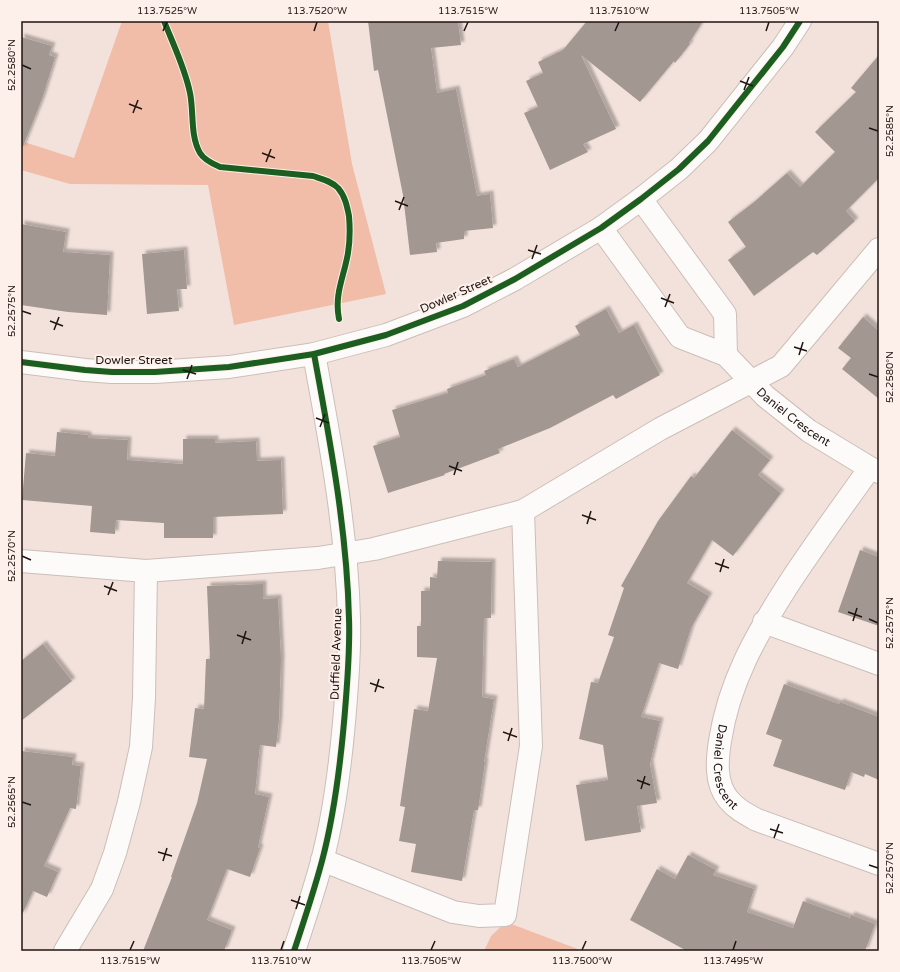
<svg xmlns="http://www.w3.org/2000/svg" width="900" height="972" font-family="'Varela Round',sans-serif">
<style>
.green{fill:#f1bda8}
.building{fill:#a39792;filter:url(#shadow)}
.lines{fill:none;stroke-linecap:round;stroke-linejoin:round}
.minor-casing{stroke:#cbbeb8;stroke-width:24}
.minor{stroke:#fdfbfa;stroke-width:22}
.cycleway-casing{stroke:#fdf0eb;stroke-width:8}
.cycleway{stroke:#1b5e20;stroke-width:6}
.ticks{fill:none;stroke:#1f1510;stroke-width:1.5}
.labels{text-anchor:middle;stroke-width:4;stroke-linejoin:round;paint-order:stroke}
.street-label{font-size:12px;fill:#1f1510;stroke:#fdf0eb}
.neatline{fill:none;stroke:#1f1510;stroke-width:1.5}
.ticks-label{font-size:10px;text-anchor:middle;fill:#1f1510}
</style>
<defs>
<filter id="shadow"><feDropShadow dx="3.5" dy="-3.5" stdDeviation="1" flood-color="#0004"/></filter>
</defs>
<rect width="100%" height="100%" fill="#f3e2dc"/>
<g class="green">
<polygon points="122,21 328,21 352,164 386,294 234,325 208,185 70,184 21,170 21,141 74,158"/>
<polygon points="506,922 583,951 484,951 491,936"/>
</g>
<g class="building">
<polygon points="368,21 458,21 461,45 431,48 437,93 456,89 477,196 490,194 493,228 464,231 464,239 436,243 437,252 410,255 403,195 378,70 374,71"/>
<polygon points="587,21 703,21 689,43 690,44 675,63 674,61 640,102 581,55 616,129 583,144 588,152 550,170 524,113 538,107 526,81 543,73 538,62 563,50"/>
<polygon points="21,37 52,46 49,55 55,57 42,99 22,149 21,149"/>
<polygon points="879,55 879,178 846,211 855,221 817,255 813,252 754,296 728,260 746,247 728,222 753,203 787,173 800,187 835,152 815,132 856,92 851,88"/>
<polygon points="21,224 66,232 63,252 110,255 107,315 68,312 21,305"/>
<polygon points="184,250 187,289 177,289 179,311 147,314 142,254"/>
<polygon points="606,309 619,333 634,325 660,375 616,399 613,395 550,428 498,449 500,453 444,474 445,475 388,493 373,446 400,437 392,410 448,393 447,389 486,375 484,371 514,359 518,367 580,335 575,326"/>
<polygon points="863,317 879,331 879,399 842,369 851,358 838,348"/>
<polygon points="732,430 770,460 758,475 781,493 733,556 712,540 687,583 709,596 691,628 678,669 659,663 641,717 660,721 650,764 657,803 637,806 641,832 585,841 576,785 608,780 603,745 579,739 591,682 598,683 614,637 608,635 624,588 621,586 658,521 691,476 694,478"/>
<polygon points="57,432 88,435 88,438 128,440 127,460 183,464 183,439 215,439 215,443 256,441 257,461 281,460 283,514 213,517 213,538 164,538 164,523 116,520 115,534 90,532 92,506 22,500 26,453 55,456"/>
<polygon points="860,550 879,557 879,626 838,612"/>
<polygon points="438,561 492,562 491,618 484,618 482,697 494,699 484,762 485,762 478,810 474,810 462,881 411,872 416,844 399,841 405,807 400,806 414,709 428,711 437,658 417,657 417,626 421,626 421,591 430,591 430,577 437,578"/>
<polygon points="263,584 263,599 278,598 281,659 279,720 276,747 260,745 255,794 269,797 258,847 260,848 250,877 227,869 207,920 232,930 224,951 143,951 172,877 171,877 197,803 207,759 189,757 195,708 204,709 206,659 210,659 207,586"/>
<polygon points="43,644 72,681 21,721 21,661"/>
<polygon points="784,684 839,704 840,702 879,717 879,780 865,774 864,777 851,772 845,790 773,766 782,740 766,734"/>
<polygon points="21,751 73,757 72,765 81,766 76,809 70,808 44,866 58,872 47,897 33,891 21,917"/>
<polygon points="688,855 716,870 713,875 754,889 747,912 793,928 803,901 850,918 851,915 875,924 865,951 687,951 630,920 657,869 675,879"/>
</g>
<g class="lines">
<g class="minor-casing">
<g id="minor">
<polyline points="641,199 725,314 726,355"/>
<path id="s1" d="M601 228 680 337 726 355 765 396 809 431 870 468 879 472"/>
<polyline points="21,362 85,370 112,372 155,372 229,367 314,354 386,335 463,306 515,279 601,228 641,199 679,169 708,141 783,47 800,21"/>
<path id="s2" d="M870 468C842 507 814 545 788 585 756 635 729 682 720 741 717 760 715 783 728 799 736 809 746 814 757 820L879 864"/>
<polyline points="21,561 146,571 318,558 374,549 523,511 660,429 781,366 879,249"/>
<polyline points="764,622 879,664"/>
<polyline points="322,860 453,912 479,916 505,915 531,746 523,511"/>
<polyline points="65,951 102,889 115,853 129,802 141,747 144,698 146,571"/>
<path d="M294 951C304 921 314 891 322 861 336 808 342 752 346 698 348 672 350 646 349 619 347 530 330 441 314 354"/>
</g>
</g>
<use href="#minor" class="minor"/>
<g class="cycleway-casing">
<g id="cycleway">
<path d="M164 21C173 44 185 68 190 93 194 112 190 136 200 153 204 160 213 164 220 167L313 176C322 179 331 181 338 188 345 196 347 206 349 216 350 228 350 241 348 253 344 277 334 294 339 319"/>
<polyline points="21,362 85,370 112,372 155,372 229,367 314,354 386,335 463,306 515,279 601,228 641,199 679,169 708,141 783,47 800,21"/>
<path d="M294 951C304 921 314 891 322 861 336 808 342 752 346 698 348 672 350 646 349 619 347 530 330 441 314 354"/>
</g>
</g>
<use href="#cycleway" class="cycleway"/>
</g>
<path class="ticks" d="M163 31 167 22M314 31 317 22M464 31 468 22M615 31 619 22M766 31 769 22M22 65 31 69M740 81 753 86M744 90 749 77M129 104 142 109M133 113 138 100M869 128 878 131M262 153 275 158M266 162 271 149M395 201 408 206M399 210 404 197M528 250 541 254M532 259 537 245M661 298 674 303M665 307 670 294M22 311 31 314M50 321 63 326M54 330 59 317M794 347 807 351M799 355 803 342M183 370 196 374M869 374 878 377M187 379 192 365M316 418 329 423M320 427 325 414M449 466 462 471M454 475 458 462M582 515 596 520M587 524 591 511M22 556 31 560M715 563 729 568M720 572 724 559M104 586 117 591M108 595 113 582M848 612 862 617M869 619 878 623M853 621 857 608M237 635 251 640M242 644 246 631M370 683 384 688M375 692 379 679M503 732 517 737M508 741 512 728M637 780 650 785M641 789 645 776M22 802 31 805M770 829 783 833M774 838 779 824M158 852 172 856M163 861 167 848M869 865 878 868M291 900 305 905M296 909 300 896M130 950 134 941M281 950 284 941M431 950 435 941M582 950 586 941M733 950 736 941"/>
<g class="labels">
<g class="street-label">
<text transform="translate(456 294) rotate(-24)" y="4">Dowler Street</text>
<text x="134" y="364">Dowler Street</text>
<text dy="4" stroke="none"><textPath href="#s1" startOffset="276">Daniel Crescent</textPath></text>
<text transform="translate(336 654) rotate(-88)" y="4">Duffield Avenue</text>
<text dy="4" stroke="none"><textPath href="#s2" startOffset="342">Daniel Crescent</textPath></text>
</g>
</g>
<rect width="900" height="972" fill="none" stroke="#fdf0eb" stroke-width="44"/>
<rect x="22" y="22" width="856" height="928" class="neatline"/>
<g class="ticks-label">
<text x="167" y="14">113.7525°W</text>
<text x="317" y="14">113.7520°W</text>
<text x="468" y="14">113.7515°W</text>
<text x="619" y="14">113.7510°W</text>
<text x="769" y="14">113.7505°W</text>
<text transform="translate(11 65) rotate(-90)" y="4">52.2580°N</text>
<text transform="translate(889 131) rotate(-90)" y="4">52.2585°N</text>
<text transform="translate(11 311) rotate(-90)" y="4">52.2575°N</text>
<text transform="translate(889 377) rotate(-90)" y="4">52.2580°N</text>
<text transform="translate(11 556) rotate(-90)" y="4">52.2570°N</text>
<text transform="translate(889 623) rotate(-90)" y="4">52.2575°N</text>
<text transform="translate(11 802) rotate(-90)" y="4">52.2565°N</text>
<text transform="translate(889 868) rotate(-90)" y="4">52.2570°N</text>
<text x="130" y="964">113.7515°W</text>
<text x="281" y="964">113.7510°W</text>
<text x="431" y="964">113.7505°W</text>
<text x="582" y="964">113.7500°W</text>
<text x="733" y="964">113.7495°W</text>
</g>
</svg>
